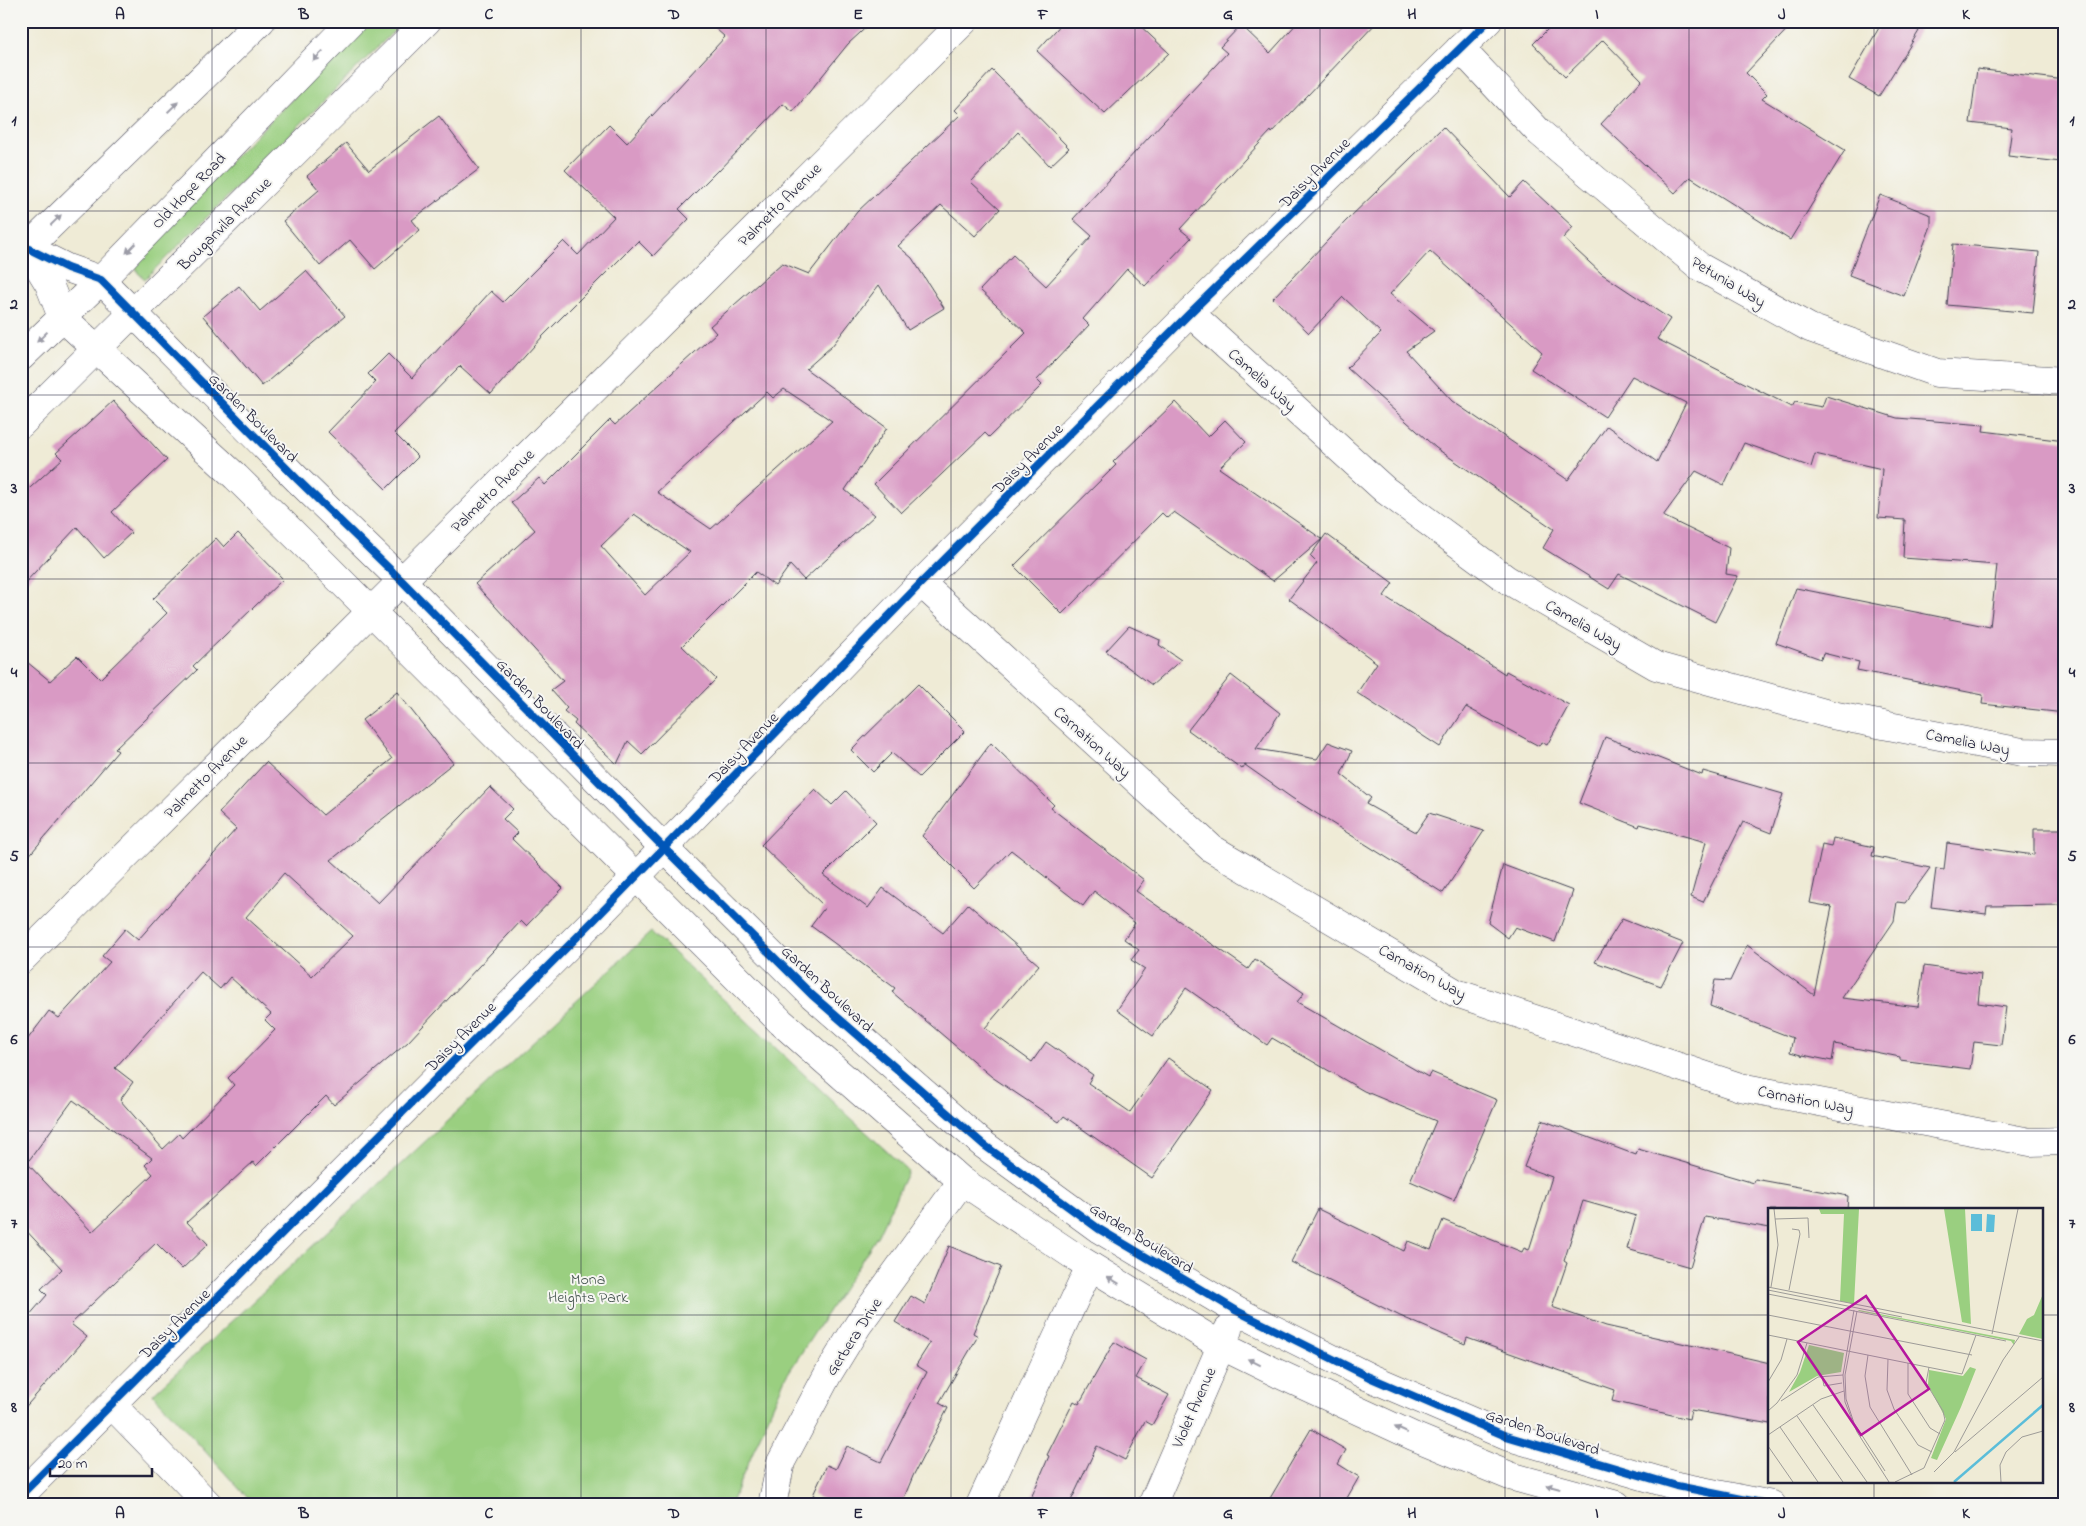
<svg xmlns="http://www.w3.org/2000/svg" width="2086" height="1526" font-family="'Indie Flower',sans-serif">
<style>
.green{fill:#9acf80;stroke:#5e785e}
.building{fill:#d99ac4;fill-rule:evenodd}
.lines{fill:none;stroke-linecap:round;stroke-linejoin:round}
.minor-casing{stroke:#414052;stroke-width:29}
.major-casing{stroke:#414052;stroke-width:29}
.minor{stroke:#fff;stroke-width:28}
.major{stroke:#fff;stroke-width:28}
.cycleway-casing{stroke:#f6f6f2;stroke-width:11}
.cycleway{stroke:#0057b8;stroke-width:8}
.oneway{fill:#9c9ca7}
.grid{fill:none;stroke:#22223b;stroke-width:1;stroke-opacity:0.55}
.labels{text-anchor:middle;stroke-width:4;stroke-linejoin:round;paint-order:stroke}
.street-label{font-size:16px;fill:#22223b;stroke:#f6f6f2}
.park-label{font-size:16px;fill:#465650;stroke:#f6f6f2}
.inset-river{fill:none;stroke:#5bbdd9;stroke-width:2.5}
.inset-road{fill:none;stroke:#9d9b98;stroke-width:1}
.view{fill:#b5179e;fill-opacity:0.15;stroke:#b5179e;stroke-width:2.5}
.inset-edge{fill:none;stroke:#22223b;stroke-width:2.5}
.neatline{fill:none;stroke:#22223b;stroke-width:2}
.grid-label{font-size:16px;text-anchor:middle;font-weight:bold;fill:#22223b}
</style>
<rect width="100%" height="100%" fill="#f6f6f2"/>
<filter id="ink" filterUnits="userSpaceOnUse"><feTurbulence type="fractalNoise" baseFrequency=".02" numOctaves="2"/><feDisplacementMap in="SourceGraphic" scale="10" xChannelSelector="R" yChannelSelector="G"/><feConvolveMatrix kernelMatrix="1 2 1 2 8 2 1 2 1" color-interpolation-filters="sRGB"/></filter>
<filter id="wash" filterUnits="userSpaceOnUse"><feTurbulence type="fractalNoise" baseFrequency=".0096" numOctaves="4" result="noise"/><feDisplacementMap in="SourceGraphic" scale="20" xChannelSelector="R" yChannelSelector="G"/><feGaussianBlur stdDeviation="1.12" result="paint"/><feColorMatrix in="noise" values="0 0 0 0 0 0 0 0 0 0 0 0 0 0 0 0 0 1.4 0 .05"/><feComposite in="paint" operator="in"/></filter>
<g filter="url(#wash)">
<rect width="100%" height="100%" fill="#efebd6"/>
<g class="green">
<polygon points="374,21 404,21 145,279 138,273 133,259 367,24"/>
<polygon points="651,932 908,1171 878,1235 785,1378 730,1505 254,1505 153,1394"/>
</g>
<g id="blocks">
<g class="building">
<polygon points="707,21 873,21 848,44 793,112 783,104 719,171 718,170 679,209 689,219 653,256 638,241 543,336 491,394 460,366 394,433 418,457 386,489 328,432 376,382 368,374 388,354 412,378 491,291 503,302 564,241 578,255 614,217 565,170 609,125 627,143 725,37"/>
<polygon points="1064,21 1135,21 1169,53 1105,114 1037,51"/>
<polygon points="1299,21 1378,21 1272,133 1271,131 1180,229 1191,238 1145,286 1127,269 1083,319 1089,325 1037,380 1042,385 989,437 985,433 901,513 874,484 1026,333 980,290 1013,255 1046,286 1092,236 1073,219 1227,53 1220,47 1241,25 1270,53"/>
<polygon points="1556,21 1795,21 1746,73 1767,94 1762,99 1845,150 1790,240 1690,177 1675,193 1601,124 1642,80 1603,40 1565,77 1533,44"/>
<polygon points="1883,21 1903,21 1919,31 1879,96 1849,79"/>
<polygon points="1977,69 2065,80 2065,132 2061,162 2008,156 2012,128 1970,123"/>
<path d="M992 70 1069 148 1050 166 1018 132 971 182 1000 209 975 236 941 205 898 246 912 258 944 308 908 330 879 285 832 346 806 369 887 428 845 490 875 515 804 580 790 565 775 586 756 572 682 646 716 679 642 754 628 741 617 764 574 724 576 721 564 711 567 708 551 690 563 681 475 584 535 530 511 503 539 478 545 485 610 420 615 425 716 333 710 326 782 263 809 274 857 212 960 115 955 110ZM784 389 832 421 711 529 657 492 767 392 773 398ZM634 514 690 552 645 595 601 546Z"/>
<polygon points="439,116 479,169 412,220 420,230 375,269 350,240 320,266 283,221 319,190 307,176 346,143 369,170"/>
<path d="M1443 127 1510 197 1524 182 1573 227 1563 238 1602 274 1670 319 1657 339 1792 407 1795 402 1822 407 1826 396 1897 418 1984 425 1983 431 2065 441V713L1982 704 1983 695 1857 670 1859 662 1823 653 1821 659 1776 643 1796 588 1990 627 1997 565 1903 558 1905 520 1878 518 1882 469 1815 454 1811 467 1744 443 1724 485 1696 471 1663 516 1729 548 1726 574 1738 576 1715 622 1619 574 1609 589 1543 548 1554 529 1436 448 1347 368 1381 333 1343 297 1309 333 1273 298 1346 221ZM1430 251 1542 352 1531 369 1605 417 1632 376 1686 403 1657 462 1607 426 1568 480 1452 401 1406 351 1434 331 1390 294Z"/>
<polygon points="1880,195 1931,215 1931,226 1904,296 1849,275"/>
<polygon points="1953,244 2039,252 2033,313 1947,305"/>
<polygon points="306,271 345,316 262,386 203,316 239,286 260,311"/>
<polygon points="113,401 167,460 112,512 131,533 104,558 77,527 21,587 21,496 62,459 56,453"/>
<polygon points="1175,402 1208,437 1225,420 1246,442 1219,468 1322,539 1273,581 1174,512 1167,518 1162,513 1062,614 1014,566 1116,465 1113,462"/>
<polygon points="238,533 283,579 193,666 197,670 115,749 118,751 21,865 21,657 50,681 77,656 100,679 167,613 153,599 216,538 224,547"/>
<polygon points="1326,534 1393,583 1384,596 1505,674 1506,671 1569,705 1547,745 1541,742 1539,746 1466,707 1440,747 1357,693 1377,663 1289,599 1317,563 1310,556"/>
<polygon points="1129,626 1160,640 1159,645 1181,660 1152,685 1106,651"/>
<polygon points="1231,675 1280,713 1256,749 1317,759 1328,742 1352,751 1341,774 1371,798 1366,804 1416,832 1429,813 1484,831 1443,893 1292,798 1245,765 1242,769 1188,730"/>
<polygon points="918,684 965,731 919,777 892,753 873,772 851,750"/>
<path d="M397 692 453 763 331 860 378 903 490 787 513 809 503 819 518 833 512 839 563 888 526 926 521 921 408 1042 334 1105 326 1096 256 1166 253 1162 187 1222 208 1244 182 1269 156 1243 71 1324 87 1337 21 1412V1325L47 1295 41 1289 62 1269 21 1225V1048L49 1011 59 1018 110 962 102 956 125 929 138 940 236 829 219 813 266 762 323 815 392 759 362 720ZM284 873 353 936 312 976 246 917ZM201 972 220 989 230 977 271 1014 265 1020 275 1030 228 1078 234 1085 182 1138 179 1134 163 1149 120 1100 133 1082 115 1068ZM73 1100 152 1158 145 1165 153 1174 92 1232 27 1163Z"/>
<polygon points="1605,737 1702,775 1703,771 1783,794 1771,833 1743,822 1703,902 1691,897 1706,842 1640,824 1639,827 1579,803"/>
<polygon points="991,743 1054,805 1051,808 1144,880 1136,891 1248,969 1255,959 1304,993 1297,1002 1428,1077 1431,1072 1497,1100 1454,1200 1410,1181 1436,1121 1364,1091 1272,1038 1267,1045 1186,988 1153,1036 1117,1010 1145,969 1131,960 1139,950 1124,939 1135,923 1094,891 1083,906 1011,850 974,888 922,836"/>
<polygon points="815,789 832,805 846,791 876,822 823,875 868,908 883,888 943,933 968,904 1039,965 985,1028 1032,1062 1046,1042 1093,1075 1088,1083 1130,1112 1168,1058 1213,1090 1152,1178 1064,1116 1059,1122 992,1077 892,992 895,988 811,926 825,907 761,845"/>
<polygon points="2034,829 2065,829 2065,905 1987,906 1986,914 1931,907 1936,869 1944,870 1947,843 2034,855"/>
<polygon points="1833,838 1874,847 1872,856 1930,868 1905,903 1897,902 1894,921 1842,998 1918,1007 1924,966 1981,974 1978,1003 2006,1007 2001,1045 1974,1042 1970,1069 1900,1060 1900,1057 1835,1044 1832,1061 1803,1055 1802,1057 1801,1055 1790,1052 1793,1038 1710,1006 1715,980 1730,981 1747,945 1814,995 1832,907 1810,903 1822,845 1831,847"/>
<polygon points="1503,865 1573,891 1555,942 1515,927 1508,938 1488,923"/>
<polygon points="1622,919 1683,943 1661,986 1595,962"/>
<polygon points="1542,1120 1636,1155 1638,1149 1754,1183 1755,1179 1848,1196 1847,1210 1770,1210 1770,1228 1705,1217 1690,1267 1627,1249 1636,1216 1583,1201 1564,1261 1567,1263 1552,1307 1606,1326 1770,1363 1770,1424 1691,1410 1689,1419 1612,1401 1615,1390 1467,1338 1465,1344 1400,1316 1291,1262 1318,1209 1404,1251 1408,1241 1431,1250 1443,1220 1522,1252 1524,1248 1529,1250 1552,1177 1524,1167"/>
<polygon points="949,1246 1001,1267 973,1333 978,1336 939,1403 948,1408 913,1476 901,1505 835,1505 813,1495 827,1465 836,1469 847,1446 881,1462 927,1372 916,1365 930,1343 895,1322 911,1296 925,1304"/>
<polygon points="1114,1342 1146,1360 1136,1378 1169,1395 1152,1425 1145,1421 1125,1460 1097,1446 1069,1505 1028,1505 1049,1456 1047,1455 1074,1401 1079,1404"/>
<polygon points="1311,1429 1346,1450 1338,1464 1359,1477 1343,1505 1266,1505"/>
</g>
</g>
</g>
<g filter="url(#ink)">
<use href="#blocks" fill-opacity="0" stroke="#414052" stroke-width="1"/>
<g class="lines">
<g class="minor-casing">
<g id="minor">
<polyline points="1460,48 1539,132 1700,267 1810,328 1937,373 2065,381"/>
<polyline points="27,248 67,268 101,280 298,480 401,580 664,848 812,995 984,1145 1099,1229 1237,1311 1369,1377 1506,1436 1677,1486 1772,1505"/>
<polyline points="27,248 49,284 62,317 236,477 304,544 781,1022 962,1181 1074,1256 1220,1345 1279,1374 1413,1436 1510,1476 1617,1505"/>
<polyline points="1190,313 1385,490 1506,579 1656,666 1832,715 2022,752 2065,753"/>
<polyline points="21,424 427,21"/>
<polyline points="921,583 1211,848 1456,993 1740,1087 2030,1142 2065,1141"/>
<polyline points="21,960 964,21"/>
<polyline points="112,1405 209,1505"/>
<polyline points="21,1495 595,919 921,583 1190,313 1488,21"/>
<polyline points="772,1505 781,1462 828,1374 858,1325 962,1181"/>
<polyline points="980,1505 1090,1266"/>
<polyline points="1152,1505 1228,1330"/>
</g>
</g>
<g class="major-casing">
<g id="major">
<polyline points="21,254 261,21"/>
<polyline points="21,357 101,280 352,21"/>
</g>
</g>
<use href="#minor" class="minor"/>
<use href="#major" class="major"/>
<g class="cycleway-casing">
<g id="cycleway">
<polyline points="27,248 67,268 101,280 298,480 401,580 664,848 812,995 984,1145 1099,1229 1237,1311 1369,1377 1506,1436 1677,1486 1772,1505"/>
<polyline points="21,1495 595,919 921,583 1190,313 1488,21"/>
</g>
</g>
<use href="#cycleway" class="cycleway"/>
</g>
<defs><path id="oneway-solid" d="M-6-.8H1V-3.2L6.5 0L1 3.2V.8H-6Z" transform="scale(1.25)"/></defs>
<g class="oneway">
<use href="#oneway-solid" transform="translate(318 56) rotate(134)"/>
<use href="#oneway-solid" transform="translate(173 107) rotate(-44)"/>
<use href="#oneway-solid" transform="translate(56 220) rotate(-44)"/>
<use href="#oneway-solid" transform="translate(131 248) rotate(134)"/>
<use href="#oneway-solid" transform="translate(42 337) rotate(136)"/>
<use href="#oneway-solid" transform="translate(1113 1280) rotate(-149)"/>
<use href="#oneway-solid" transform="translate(1254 1362) rotate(-154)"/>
<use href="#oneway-solid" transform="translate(1401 1430) rotate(-155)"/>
<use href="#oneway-solid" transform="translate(1553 1487) rotate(-165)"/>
</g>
</g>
<path class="grid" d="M212 21V1505M397 21V1505M581 21V1505M766 21V1505M951 21V1505M1135 21V1505M1320 21V1505M1505 21V1505M1689 21V1505M1874 21V1210M21 211H2065M21 395H2065M21 579H2065M21 763H2065M21 947H2065M21 1131H2065M21 1315H1770M2042 1315H2065M1874 1482V1505"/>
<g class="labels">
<g class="street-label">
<text transform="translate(1314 172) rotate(-45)" y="6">Daisy Avenue</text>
<text transform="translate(188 190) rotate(-46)" y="6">Old Hope Road</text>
<text transform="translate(779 204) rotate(-45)" y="6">Palmetto Avenue</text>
<text transform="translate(224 223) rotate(-45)" y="6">Bouganvila Avenue</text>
<text transform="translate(1729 281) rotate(31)" y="6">Petunia Way</text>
<text transform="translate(1263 379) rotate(42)" y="6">Camelia Way</text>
<text transform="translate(254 417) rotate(45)" y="6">Garden Boulevard</text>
<text transform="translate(1027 458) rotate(-45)" y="6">Daisy Avenue</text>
<text transform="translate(492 490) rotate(-45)" y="6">Palmetto Avenue</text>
<text transform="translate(1584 624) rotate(30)" y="6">Camelia Way</text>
<text transform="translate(541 703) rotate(46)" y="6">Garden Boulevard</text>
<text transform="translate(1093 741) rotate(42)" y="6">Carnation Way</text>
<text transform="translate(1968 741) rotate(11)" y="6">Camelia Way</text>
<text transform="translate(743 747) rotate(-46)" y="6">Daisy Avenue</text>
<text transform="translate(205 776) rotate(-45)" y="6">Palmetto Avenue</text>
<text transform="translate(1423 971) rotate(29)" y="6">Carnation Way</text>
<text transform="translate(828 988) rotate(43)" y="6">Garden Boulevard</text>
<text transform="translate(460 1036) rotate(-45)" y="6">Daisy Avenue</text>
<text transform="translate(1806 1099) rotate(11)" y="6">Carnation Way</text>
<text transform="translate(1142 1237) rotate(32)" y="6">Garden Boulevard</text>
<text transform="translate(174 1323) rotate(-45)" y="6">Daisy Avenue</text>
<text transform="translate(853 1336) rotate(-57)" y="6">Gerbera Drive</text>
<text transform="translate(1193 1407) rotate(-66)" y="6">Violet Avenue</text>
<text transform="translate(1543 1431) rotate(18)" y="6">Garden Boulevard</text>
</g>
<g class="park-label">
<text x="588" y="1284">Mona<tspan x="588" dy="18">Heights Park</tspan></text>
</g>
</g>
<g transform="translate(1768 1208)">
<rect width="275" height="275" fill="#efebd6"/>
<path d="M51 1H91L86 96 72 93 76 6H53ZM176 1H197L203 116 194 114ZM275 86V131L251 126 259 111 266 107ZM90 103 91 102 247 132 246 137 243 133ZM41 137 76 145 73 164 49 168 21 184 32 164ZM202 159 208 161 193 199 169 252 163 250 178 211 160 177 161 162 195 168Z" fill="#9acf80"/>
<path d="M203 6H214V23H203ZM219 6 227 7 226 24H218Z" fill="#5bbdd9"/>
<path class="inset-river" d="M186 274 275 197"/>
<path class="inset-road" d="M7 11 40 10 41 30M0 79 275 133M3 79 10 37 6 1M0 82 134 109M21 82 32 26 31 22 24 21M0 86 238 133M86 102 75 167 77 194 89 224 121 274M89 103 77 167 78 191 86 215 117 263M0 107 204 147M224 126 250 1M0 127 194 166 208 127M100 147 97 168 102 199 144 267M120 151 119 182 126 201 150 237 164 244M140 155V186L162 220 172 226M54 168 56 178 74 175M0 174 13 152 19 131M13 193 50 169 75 167M45 197 99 274M0 203 9 195 29 167 39 135M29 208 75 274M12 219 50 274M0 227 53 191 76 183M0 238 25 274M187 244 275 169M166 264 186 244 235 152 251 129M127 274 156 260 177 212 175 203 158 175 161 159M233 274 232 257 238 244 254 229 275 223"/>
<path class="view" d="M98 88 161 181 93 227 30 134Z"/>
<rect width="275" height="275" class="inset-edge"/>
</g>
<rect width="2086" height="1526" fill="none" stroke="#f6f6f2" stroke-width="55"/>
<path d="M50 1468v8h102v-8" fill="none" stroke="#22223b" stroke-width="2.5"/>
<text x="58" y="1468" font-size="15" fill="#22223b" stroke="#f6f6f2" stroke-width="4" paint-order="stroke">20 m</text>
<rect x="28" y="28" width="2030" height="1470" class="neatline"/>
<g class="grid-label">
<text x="120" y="19">A</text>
<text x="304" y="19">B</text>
<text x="489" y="19">C</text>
<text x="674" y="19">D</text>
<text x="858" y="19">E</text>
<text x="1043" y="19">F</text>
<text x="1228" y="19">G</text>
<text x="1412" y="19">H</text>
<text x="1597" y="19">I</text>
<text x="1782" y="19">J</text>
<text x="1966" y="19">K</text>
<text x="14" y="125">1</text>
<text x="2072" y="125">1</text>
<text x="14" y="309">2</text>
<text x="2072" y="309">2</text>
<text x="14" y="493">3</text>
<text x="2072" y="493">3</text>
<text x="14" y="677">4</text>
<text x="2072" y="677">4</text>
<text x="14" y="861">5</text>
<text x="2072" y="861">5</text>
<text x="14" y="1044">6</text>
<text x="2072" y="1044">6</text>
<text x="14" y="1228">7</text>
<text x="2072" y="1228">7</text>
<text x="14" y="1412">8</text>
<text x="2072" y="1412">8</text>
<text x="120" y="1518">A</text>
<text x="304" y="1518">B</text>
<text x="489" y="1518">C</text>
<text x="674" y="1518">D</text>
<text x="858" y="1518">E</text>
<text x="1043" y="1518">F</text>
<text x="1228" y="1518">G</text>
<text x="1412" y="1518">H</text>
<text x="1597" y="1518">I</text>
<text x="1782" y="1518">J</text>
<text x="1966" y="1518">K</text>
</g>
</svg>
